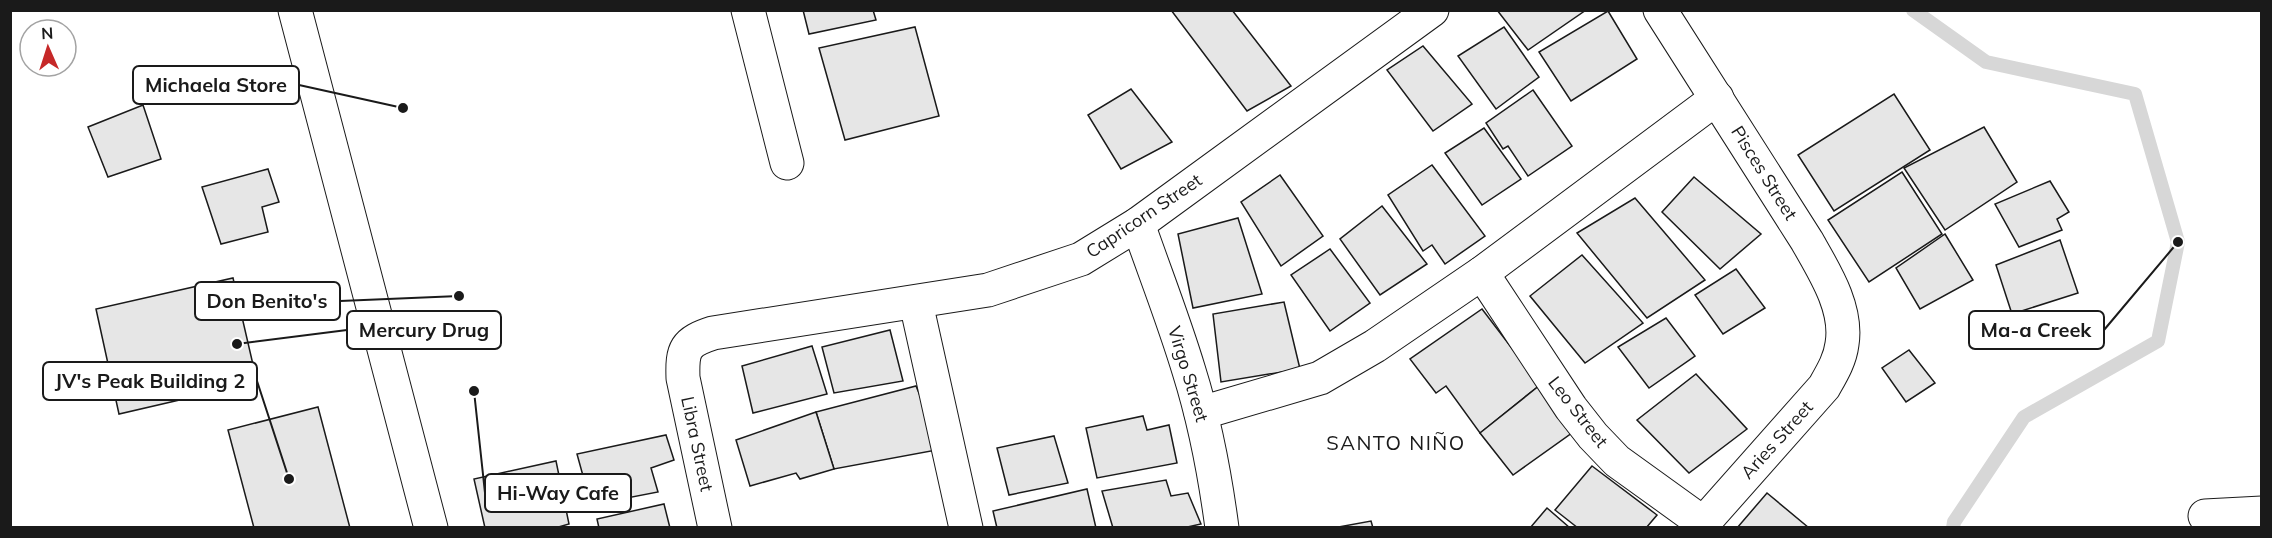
<svg xmlns="http://www.w3.org/2000/svg" width="2272" height="538" font-family="Mulish,sans-serif">
<style>
.lines{fill:none;stroke-linecap:round;stroke-linejoin:round}
.stream{stroke:#d7d7d7;stroke-width:14}
.building{fill:#e6e6e6;stroke:#1a1a1a;stroke-width:1.5}
.minor-casing{stroke:#1a1a1a;stroke-width:35}
.major-casing{stroke:#1a1a1a;stroke-width:35}
.minor{stroke:#fff;stroke-width:33}
.major{stroke:#fff;stroke-width:33}
.labels{text-anchor:middle;stroke-width:4.5;stroke-linejoin:round;paint-order:stroke}
.street-label{font-size:18px;fill:#1a1a1a;stroke:#fff}
.neighbourhood-label{font-size:20px;letter-spacing:1.5px;fill:#1a1a1a;stroke:#fff}
.leader{fill:none;stroke:#1a1a1a;stroke-width:2}
.callout-dot{fill:#1a1a1a;stroke:#fff;stroke-width:2}
.callout{fill:#fff;stroke:#1a1a1a;stroke-width:2}
.callout-label{font-size:20px;text-anchor:middle;font-weight:bold;fill:#1a1a1a}
</style>
<rect width="100%" height="100%" fill="#fff"/>
<g class="lines">
<polyline class="stream" points="1913,10 1986,62 2135,94 2178,242 2158,341 2024,417 1954,522 1953,528"/>
</g>
<g class="building">
<polygon points="803,10 873,10 876,20 809,34"/>
<polygon points="1171,10 1232,10 1291,86 1247,111"/>
<polygon points="1497,10 1586,10 1528,50"/>
<polygon points="1608,11 1637,59 1571,101 1539,52"/>
<polygon points="915,27 939,116 845,140 819,48"/>
<polygon points="1504,27 1539,77 1496,109 1458,56"/>
<polygon points="1423,46 1472,104 1433,131 1387,70"/>
<polygon points="1131,89 1172,142 1121,169 1088,115"/>
<polygon points="1533,90 1572,146 1528,176 1508,146 1503,149 1486,123"/>
<polygon points="1894,94 1930,150 1834,211 1798,155"/>
<polygon points="143,105 161,159 108,177 88,127"/>
<polygon points="1984,127 2017,182 1945,230 1904,168"/>
<polygon points="1484,128 1521,179 1482,205 1445,153"/>
<polygon points="1432,165 1485,236 1445,264 1432,245 1423,251 1388,195"/>
<polygon points="268,169 279,202 262,207 268,232 221,244 202,187"/>
<polygon points="1902,172 1942,234 1869,282 1828,220"/>
<polygon points="1280,175 1323,236 1281,266 1241,202"/>
<polygon points="1694,177 1761,234 1720,269 1662,212"/>
<polygon points="2050,181 2069,212 2057,219 2062,230 2019,247 1995,204"/>
<polygon points="1635,198 1705,280 1647,318 1577,233"/>
<polygon points="1382,206 1427,264 1380,295 1340,239"/>
<polygon points="1238,218 1262,294 1193,308 1178,234"/>
<polygon points="1945,234 1973,280 1920,309 1896,268"/>
<polygon points="2060,240 2078,293 2012,314 1996,265"/>
<polygon points="1330,249 1370,303 1330,331 1291,275"/>
<polygon points="1582,255 1643,323 1585,363 1530,296"/>
<polygon points="1736,269 1765,308 1723,334 1695,295"/>
<polygon points="233,278 257,382 119,414 96,309"/>
<polygon points="1284,302 1300,369 1221,382 1213,314"/>
<polygon points="1482,309 1540,385 1480,433 1446,386 1436,393 1410,359"/>
<polygon points="1666,318 1695,356 1649,388 1618,347"/>
<polygon points="890,330 903,381 834,393 822,347"/>
<polygon points="812,346 827,394 753,413 742,366"/>
<polygon points="1909,350 1935,383 1906,402 1882,368"/>
<polygon points="1696,374 1747,429 1689,473 1637,420"/>
<polygon points="1540,385 1576,430 1513,475 1480,433"/>
<polygon points="916,386 942,449 834,469 816,412"/>
<polygon points="318,407 350,528 254,528 228,430"/>
<polygon points="816,412 834,469 800,479 796,473 750,486 736,440"/>
<polygon points="1143,416 1147,430 1169,425 1177,463 1097,478 1086,428"/>
<polygon points="666,435 674,460 651,468 658,492 591,505 577,454"/>
<polygon points="1054,436 1068,483 1009,495 997,448"/>
<polygon points="556,461 569,524 555,528 485,528 474,479"/>
<polygon points="1592,466 1657,515 1646,528 1578,528 1555,510"/>
<polygon points="1166,480 1171,496 1188,493 1201,524 1183,528 1113,528 1102,491"/>
<polygon points="1087,489 1096,528 997,528 993,511"/>
<polygon points="1767,493 1809,528 1737,528"/>
<polygon points="664,504 670,528 599,528 597,519"/>
<polygon points="1547,508 1570,528 1530,528"/>
<polygon points="1371,521 1373,528 1333,528"/>
</g>
<g class="lines">
<g class="minor-casing">
<g id="minor">
<polyline points="748,10 787,163"/>
<path d="M1660 10 1807 241C1824 271 1848 308 1842 344 1840 360 1832 373 1824 387L1699 528"/>
<path d="M1138 224C1155 273 1174 321 1189 371 1205 422 1215 475 1222 528"/>
<polyline points="1482,273 1571,408 1593,436 1617,461 1703,523"/>
<polyline points="916,303 966,528"/>
<polyline points="1201,413 1320,378 1375,346 1482,273 1717,98"/>
<polyline points="2205,516 2262,513"/>
<path d="M715 528 683 378C682 349 685 342 713 333L988 290 1081 259 1138 224 1432 10"/>
</g>
</g>
<g class="major-casing">
<polyline id="major" points="295,10 431,528"/>
</g>
<use href="#minor" class="minor"/>
<use href="#major" class="major"/>
</g>
<g class="labels">
<g class="street-label">
<text transform="translate(1764 173) rotate(58)" y="6">Pisces Street</text>
<text transform="translate(1144 216) rotate(-34)" y="6">Capricorn Street</text>
<text transform="translate(1188 374) rotate(73)" y="6">Virgo Street</text>
<text transform="translate(1578 412) rotate(52)" y="6">Leo Street</text>
<text transform="translate(1777 440) rotate(-48)" y="6">Aries Street</text>
<text transform="translate(697 444) rotate(78)" y="6">Libra Street</text>
</g>
<g class="neighbourhood-label">
<text x="1396" y="450">SANTO NIÑO</text>
</g>
</g>
<path class="leader" d="M403 108L299 85M459 296L340 301M2178 242L2104 330M237 344L347 330M289 479L257 381M474 391L485 493"/>
<g class="callout-dot">
<circle cx="403" cy="108" r="6"/>
<circle cx="459" cy="296" r="6"/>
<circle cx="2178" cy="242" r="6"/>
<circle cx="237" cy="344" r="6"/>
<circle cx="289" cy="479" r="6"/>
<circle cx="474" cy="391" r="6"/>
</g>
<g class="callout">
<rect x="133" y="66" width="166" height="38" rx="6"/>
<rect x="195" y="282" width="145" height="38" rx="6"/>
<rect x="1969" y="311" width="135" height="38" rx="6"/>
<rect x="347" y="311" width="154" height="38" rx="6"/>
<rect x="43" y="362" width="214" height="38" rx="6"/>
<rect x="485" y="474" width="146" height="38" rx="6"/>
</g>
<g class="callout-label">
<text x="216" y="92">Michaela Store</text>
<text x="267" y="308">Don Benito's</text>
<text x="2036" y="337">Ma-a Creek</text>
<text x="424" y="337">Mercury Drug</text>
<text x="150" y="388">JV's Peak Building 2</text>
<text x="558" y="500">Hi-Way Cafe</text>
</g>
<rect width="2272" height="538" fill="none" stroke="#1a1a1a" stroke-width="24"/>
<g transform="translate(48 48) rotate(357)"><circle r="28" fill="#ffffff" stroke="#a3a3a3" stroke-width="1.5"/>
<path d="M0-4.5L10 22L0 15L-10 22Z" fill="#c62828"/>
<text y="-9" font-size="16" font-weight="bold" text-anchor="middle" fill="#1a1a1a">N</text>
</g>
</svg>
